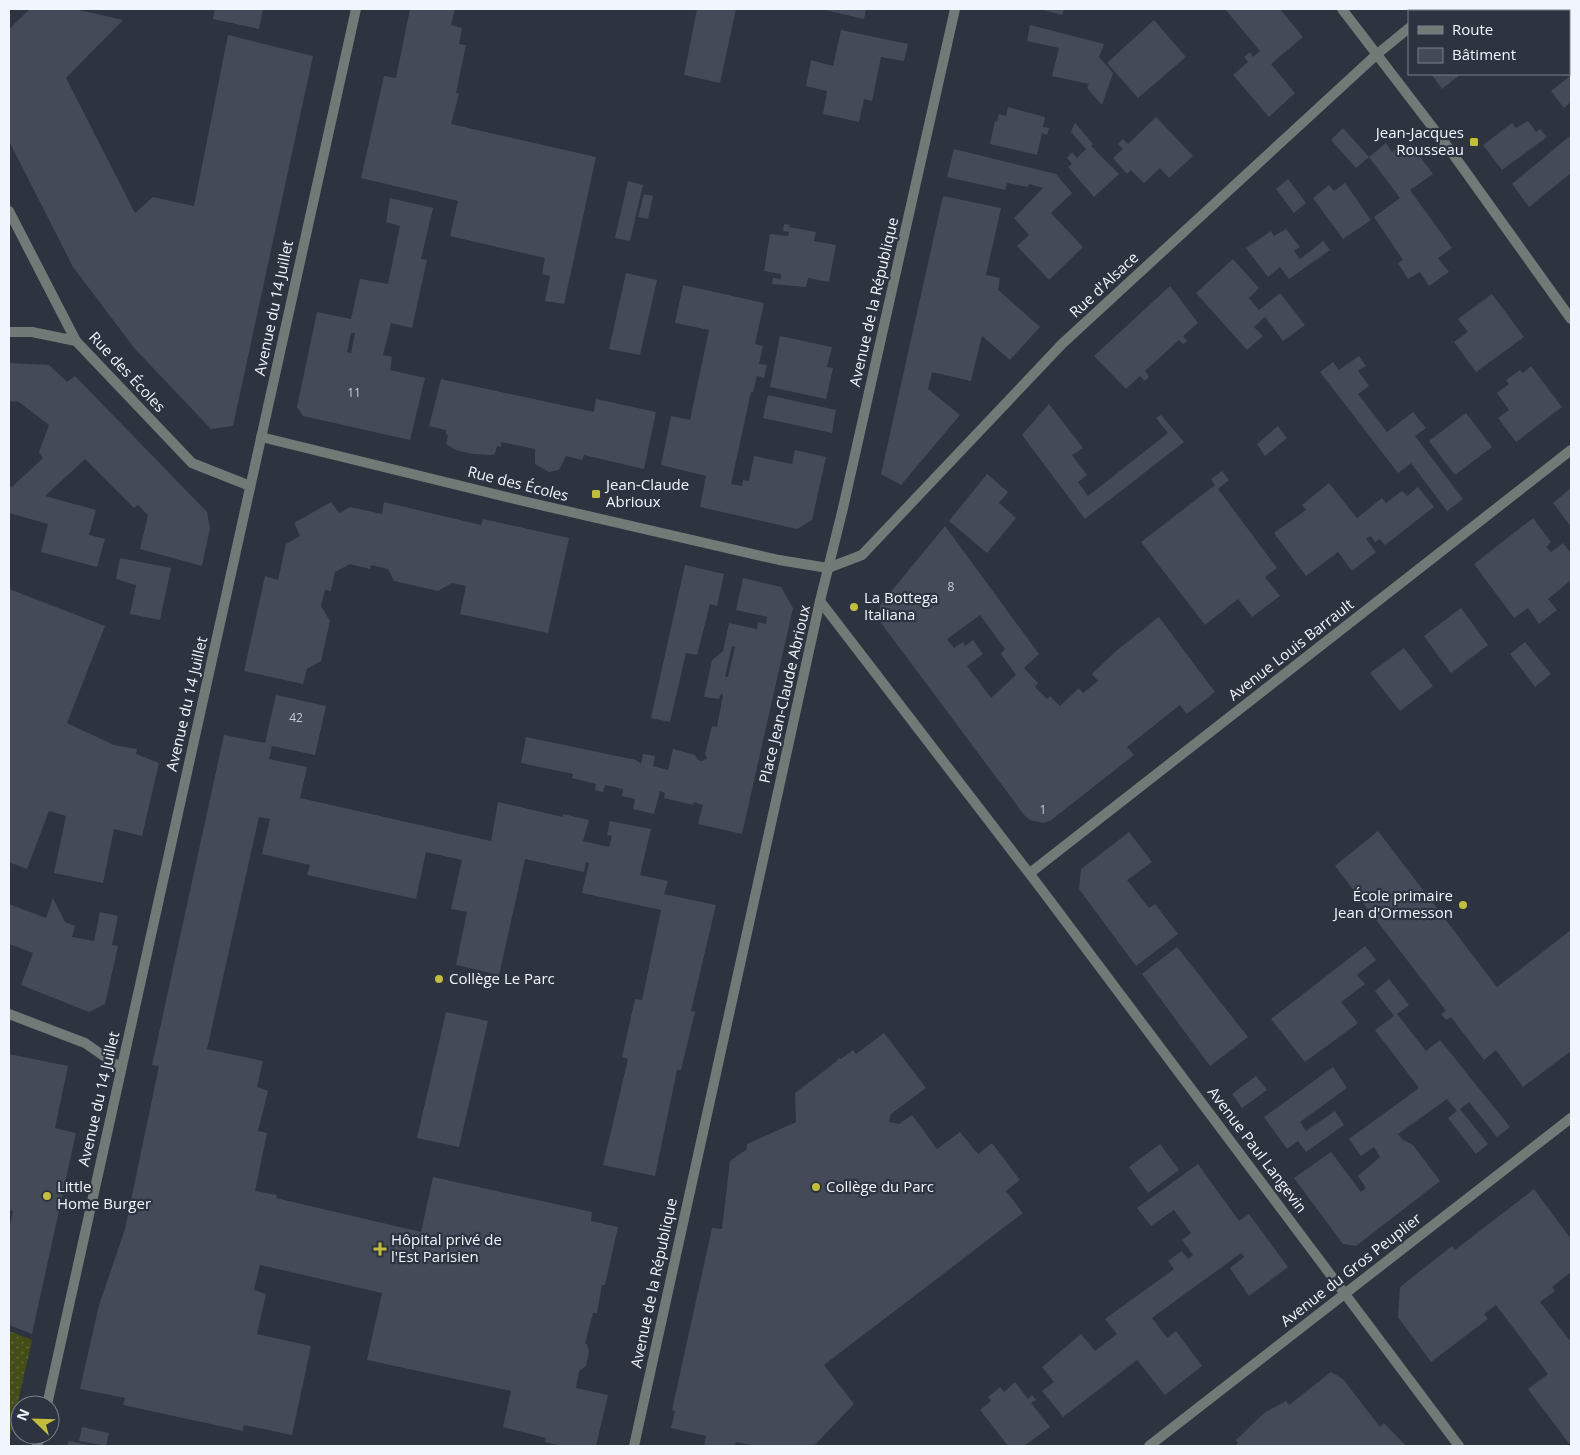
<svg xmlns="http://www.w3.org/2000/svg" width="1580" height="1455" font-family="'Open Sans',sans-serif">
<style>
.park{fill:url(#park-dots)}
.building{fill:#444a57;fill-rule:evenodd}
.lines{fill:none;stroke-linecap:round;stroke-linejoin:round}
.minor{stroke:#727a77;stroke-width:10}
.poi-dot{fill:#c3bd3e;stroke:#2d333f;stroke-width:2}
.labels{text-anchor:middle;stroke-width:4.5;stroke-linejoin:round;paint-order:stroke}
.number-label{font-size:12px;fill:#c6cad4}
.poi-label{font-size:15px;fill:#f1f5fd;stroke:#2d333f;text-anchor:start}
.street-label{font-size:15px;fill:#f1f5fd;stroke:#2d333f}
</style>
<defs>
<pattern id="park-dots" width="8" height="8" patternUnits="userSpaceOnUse" patternTransform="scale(1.25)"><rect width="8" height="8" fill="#444d16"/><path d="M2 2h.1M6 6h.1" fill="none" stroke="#5f6739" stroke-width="1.8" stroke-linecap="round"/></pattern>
</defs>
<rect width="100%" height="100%" fill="#2d333f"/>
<polygon class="park" points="9,1331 32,1340 9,1442"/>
<g class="building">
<polygon points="30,9 75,9 123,20 66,78 135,213 153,197 194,206 228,35 313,56 233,426 211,429 135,349 73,267 9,141 9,29"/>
<polygon points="215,9 263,9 259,29 213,19"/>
<polygon points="410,9 455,9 451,25 462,28 459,44 466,45 456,93 459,94 451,124 596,157 564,304 545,301 550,276 542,274 545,258 450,236 458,201 361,178 384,76 396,78"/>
<polygon points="697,9 736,9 720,83 684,75"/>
<polygon points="821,9 866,9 864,19"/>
<polygon points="1040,9 1064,9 1062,15"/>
<polygon points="1225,9 1280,9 1303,37 1271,64 1295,93 1269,117 1233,75 1248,62 1244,57 1250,52 1253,57 1260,51"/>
<polygon points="1154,20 1186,57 1138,98 1107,63"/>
<polygon points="1030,25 1104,44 1099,57 1113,73 1102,105 1087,88 1089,84 1052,76 1059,48 1027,41"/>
<polygon points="841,30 908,44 904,61 881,57 872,101 864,99 859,122 823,114 827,91 806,86 811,60 833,66"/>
<polygon points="1431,74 1461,74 1442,89"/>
<polygon points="1571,75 1571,102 1564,108 1551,91"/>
<polygon points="1008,107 1045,117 1043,127 1049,128 1047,135 1042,133 1037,155 990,144 995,121 997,122 999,114 1006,116"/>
<polygon points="1156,117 1193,156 1169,178 1160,168 1144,183 1131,170 1127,174 1113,158 1123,149 1118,144 1123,139 1128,144"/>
<polygon points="1528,121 1536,132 1540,129 1547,137 1502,170 1483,145 1512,123 1516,128"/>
<polygon points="1075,123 1093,144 1091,146 1119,174 1094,197 1068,167 1072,164 1067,158 1072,152 1077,158 1086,149 1071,132"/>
<polygon points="1343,128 1369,157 1356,168 1331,140"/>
<polygon points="1571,135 1571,173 1529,207 1512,184"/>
<polygon points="1386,143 1392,152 1398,147 1403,154 1413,147 1433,174 1410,190 1452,248 1438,258 1449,272 1429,286 1420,272 1408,279 1398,263 1403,260 1374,217 1400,198 1369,157"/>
<polygon points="954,149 1056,174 1072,193 1051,213 1083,247 1049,280 1017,246 1029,235 1014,218 1043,188 1029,184 1028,187 1007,183 1005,190 947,177"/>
<polygon points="1288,179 1306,203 1294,213 1276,189"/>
<polygon points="628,181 643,185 630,241 615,238"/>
<polygon points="1345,183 1371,220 1343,239 1313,198 1329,185 1334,191"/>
<polygon points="644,194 653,196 648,219 638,217"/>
<polygon points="943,196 1001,208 986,275 1000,278 998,290 1040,327 1010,360 982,336 971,381 932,372 928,389 960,415 901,485 881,474"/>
<path d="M390 198 433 208 421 259 427 260 412 328 391 323 383 355 392 357 390 370 425 378 410 440 303 416 297 407 317 312 351 319 360 279 388 284 400 226 386 222ZM351 333H355L351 353 347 352Z"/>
<polygon points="784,224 790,225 789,227 816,232 814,241 836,245 829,282 808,278 806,287 772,284 773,278 781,279 781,274 764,271 770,234 788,236 789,232 783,231"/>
<polygon points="1286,229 1300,247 1294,251 1300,259 1323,241 1330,250 1289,279 1280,267 1268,277 1246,248 1271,231 1274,236"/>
<polygon points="1233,259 1259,288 1249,298 1259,310 1280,293 1305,325 1283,341 1265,317 1254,327 1263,336 1247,350 1196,293"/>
<polygon points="626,273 657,280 640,355 609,349"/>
<polygon points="683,285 764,303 755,344 763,346 759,364 767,365 764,378 757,376 753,392 751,392 731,484 742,486 743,480 749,481 754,456 792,464 795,450 826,457 812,520 797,529 700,507 706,476 661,465 671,416 690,420 709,330 675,323"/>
<polygon points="1170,286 1198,323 1183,336 1187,341 1183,344 1179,340 1145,371 1149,377 1145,381 1140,376 1126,389 1094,356"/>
<polygon points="1492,294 1524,337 1476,372 1454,342 1468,332 1458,319"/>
<polygon points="780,336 832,347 827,367 833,368 826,399 770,387"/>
<polygon points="1359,356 1366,366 1358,371 1369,386 1358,394 1387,432 1413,412 1426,428 1415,436 1463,499 1447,511 1411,463 1398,473 1320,372 1333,362 1339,370"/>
<polygon points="9,363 49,365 67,382 75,376 207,512 210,528 202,566 140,549 148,515 138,505 134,508 85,459 45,496 96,510 89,535 105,539 97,567 41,552 48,524 9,513 9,486 12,487 43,458 39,452 49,425 19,402 9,401"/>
<polygon points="1531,366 1562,407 1516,442 1498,418 1509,410 1497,393 1509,384 1506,380 1520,370 1523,373"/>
<polygon points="441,379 594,412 596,399 656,412 644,469 584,455 582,460 566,456 559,470 549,472 535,464 535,449 501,442 501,447 497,446 495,454 492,455 472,454 456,450 446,444 448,435 446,434 446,430 429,426"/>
<polygon points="768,395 836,410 832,433 763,418"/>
<polygon points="1049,404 1083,448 1072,455 1087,475 1078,482 1088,496 1168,433 1156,418 1161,415 1184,442 1085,519 1022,435"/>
<polygon points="1466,413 1492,447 1455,475 1429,441"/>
<polygon points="1278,426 1287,438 1265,456 1257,444"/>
<polygon points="1222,471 1229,480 1218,489 1277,568 1265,577 1280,596 1252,617 1238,599 1205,625 1141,542 1215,485 1211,479"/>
<polygon points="987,474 1008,492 999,503 1016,518 987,553 949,521"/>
<polygon points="1329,483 1357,518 1382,498 1386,503 1402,491 1407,496 1418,487 1434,507 1385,545 1380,539 1375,542 1371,536 1366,539 1376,552 1352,571 1338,552 1306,576 1274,533 1306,510 1302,505"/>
<polygon points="1571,488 1571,527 1553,503"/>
<polygon points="331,502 339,513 350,507 382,514 384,502 481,525 483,519 569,538 548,633 460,614 466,586 452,583 438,591 394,581 388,569 371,565 370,569 350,564 335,572 331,591 325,590 321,606 330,621 321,661 307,669 303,684 244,671 265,576 278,580 286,544 300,536 294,523"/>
<polygon points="1533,518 1551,542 1546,547 1551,552 1563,543 1571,553 1571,580 1548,599 1557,610 1539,624 1528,608 1514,618 1474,564"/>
<path d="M945 526 1039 654 1024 668 1038 683 1035 687 1047 699 1050 696 1060 706 1079 688 1083 693 1098 681 1092 674 1116 651 1159 617 1215 692 1187 714 1180 705 1127 747 1134 755 1050 821 1043 823 1030 820 1025 816 878 619 880 605ZM980 615 1005 649 1001 654 1016 675 991 698 967 666 983 654 973 640 965 646 963 642 954 648 947 639Z"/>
<polygon points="120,558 171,568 160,620 130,614 136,585 116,579"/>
<polygon points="685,565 724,574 717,606 710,604 697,655 686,653 670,722 651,718"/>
<path d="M743 578 781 587 793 608 742 834 698 824 703 805 694 802 693 805 664 798 665 793 660 791 654 814 633 809 635 799 622 796 623 789 605 785 603 792 595 790 596 784 572 778 573 774 521 763 526 737 636 760 641 764 643 754 655 756 653 766 668 770 673 749 695 755 698 760 702 761 707 758 705 754 712 726 717 727 723 695 721 694 719 699 704 697 712 660 723 651 729 623 757 629 758 622 766 624 767 617 736 610ZM732 646 735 647 728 677H725Z"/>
<polygon points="9,589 105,626 67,723 114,745 137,749 136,754 159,763 142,836 114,829 103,883 54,873 66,816 49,811 27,869 9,862"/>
<polygon points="1461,608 1488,645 1451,673 1424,636"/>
<polygon points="1525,642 1551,674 1535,687 1510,654"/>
<polygon points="1404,648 1433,686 1400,711 1370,673"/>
<polygon points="276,695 326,706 315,755 272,746 269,759 307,767 300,798 491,841 498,802 563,817 563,814 589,820 583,841 609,847 612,836 607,835 610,821 651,829 640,875 668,881 664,894 716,905 691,1011 695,1012 681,1070 677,1070 655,1176 603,1165 628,1059 622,1057 635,999 642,1000 661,910 582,893 589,863 586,862 584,872 525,859 499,975 456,965 467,912 451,909 462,860 426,852 416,899 307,875 310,865 262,854 270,819 259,817 207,1049 263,1061 257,1087 268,1091 258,1131 267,1133 255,1191 277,1195 276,1198 421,1232 433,1177 592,1212 591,1221 618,1227 605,1285 602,1285 597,1313 593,1313 585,1344 587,1344 589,1352 586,1366 579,1371 576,1388 608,1395 596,1446 562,1446 545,1442 546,1438 503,1427 511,1391 367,1360 382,1293 260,1265 254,1290 266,1294 257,1334 311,1346 292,1435 244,1425 243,1431 123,1405 125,1398 80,1389 99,1305 125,1229 159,1066 152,1065 224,735 265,743"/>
<polygon points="1378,831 1497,987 1571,930 1571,1051 1523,1087 1496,1050 1484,1060 1451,1017 1446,1020 1441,1014 1446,1011 1335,866"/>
<polygon points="1129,832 1152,862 1127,880 1149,908 1155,904 1178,934 1136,966 1079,889 1081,869"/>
<polygon points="53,898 65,922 75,926 72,937 94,941 100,912 118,916 112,945 118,946 105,1004 89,1012 21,985 33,953 9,944 9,904 46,918"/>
<polygon points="1365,946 1376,960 1357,975 1365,984 1341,1002 1358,1023 1305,1062 1271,1019"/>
<polygon points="1177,947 1248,1037 1210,1066 1142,974"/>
<polygon points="1389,979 1409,1005 1397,1014 1426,1051 1440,1040 1510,1127 1497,1137 1469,1102 1460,1109 1488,1144 1476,1154 1448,1118 1457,1111 1447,1099 1398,1134 1402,1139 1413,1145 1440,1181 1356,1246 1343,1244 1294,1178 1331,1152 1361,1192 1366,1188 1358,1176 1380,1157 1374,1147 1361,1156 1349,1139 1419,1088 1375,1030 1394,1016 1375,991"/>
<polygon points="446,1012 488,1021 459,1147 417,1138"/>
<polygon points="884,1033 926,1088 891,1114 889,1122 899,1124 912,1115 937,1149 960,1132 978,1154 992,1143 1020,1180 1006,1191 1023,1213 824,1365 854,1404 814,1446 756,1446 736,1442 735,1446 704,1446 706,1436 671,1428 675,1411 672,1410 712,1228 722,1229 730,1161 747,1149 747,1144 796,1122 795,1093 837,1061 838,1058 841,1059 853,1050 856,1054"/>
<polygon points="9,1054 68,1066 55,1128 76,1133 32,1334 9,1325 9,1230 13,1211 9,1210"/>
<polygon points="1333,1067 1347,1088 1300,1122 1306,1131 1335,1111 1344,1125 1306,1152 1298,1141 1287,1149 1264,1117"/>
<polygon points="1256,1076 1267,1090 1242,1108 1232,1094"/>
<polygon points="1160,1144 1179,1170 1148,1193 1129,1167"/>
<polygon points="1198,1164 1239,1221 1249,1214 1288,1267 1249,1296 1230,1268 1244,1257 1241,1253 1152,1318 1167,1338 1176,1331 1202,1366 1165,1395 1137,1360 1063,1417 1042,1391 1054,1382 1042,1367 1081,1334 1095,1351 1117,1334 1105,1319 1174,1269 1168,1261 1182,1251 1188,1259 1193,1255 1182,1240 1191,1233 1174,1210 1151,1226 1137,1208"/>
<polygon points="1534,1189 1571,1239 1571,1272 1552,1287 1555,1291 1540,1302 1571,1342 1571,1446 1528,1389 1548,1374 1496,1305 1484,1314 1488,1319 1431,1362 1398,1317 1400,1287 1452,1246 1455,1250"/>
<polygon points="1331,1372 1343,1379 1380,1427 1384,1423 1406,1446 1235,1446 1238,1443 1236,1440 1264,1413 1286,1401 1289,1405"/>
<polygon points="1015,1382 1028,1399 1032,1395 1036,1400 1031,1403 1050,1427 1024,1446 1008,1446 980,1410 991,1401 988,1397 1000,1387 1004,1392"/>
<polygon points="82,1427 109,1433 106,1446 79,1441"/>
<polygon points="69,1441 89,1445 89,1446 67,1446"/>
</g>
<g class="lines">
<g class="minor">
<polyline points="1342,9 1450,150 1571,319"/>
<polyline points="1430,11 1433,9"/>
<polyline points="9,211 76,341 192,463 250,486"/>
<polyline points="9,332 32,332 76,341"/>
<polyline points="261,437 523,501 779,560 828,568 862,555 1062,344 1376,55 1409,28"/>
<polyline points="820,601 1042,890 1459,1446"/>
<polyline points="1030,873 1571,450"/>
<polyline points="9,1014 85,1043 121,1068"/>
<polyline points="47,1405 356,9"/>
<polyline points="37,1446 40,1435"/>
<polyline points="634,1446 820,601 843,508 955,9"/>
<polyline points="1149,1446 1571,1118"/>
</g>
</g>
<g class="poi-dot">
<rect x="1469" y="137" width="10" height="10" rx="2.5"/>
<rect x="591" y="489" width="10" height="10" rx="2.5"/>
<circle cx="854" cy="607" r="5"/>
<circle cx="1463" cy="905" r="5"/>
<circle cx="439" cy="979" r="5"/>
<circle cx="816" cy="1187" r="5"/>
<circle cx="47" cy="1196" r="5"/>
<path d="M377.5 1241.5h5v5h5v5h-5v5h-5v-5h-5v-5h5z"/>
</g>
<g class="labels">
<g class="number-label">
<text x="354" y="397">11</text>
<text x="951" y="591">8</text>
<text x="296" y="722">42</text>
<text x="1043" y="814">1</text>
</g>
<g class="poi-label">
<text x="1464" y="138" text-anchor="end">Jean-Jacques<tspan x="1464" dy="17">Rousseau</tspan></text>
<text x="606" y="490">Jean-Claude<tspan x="606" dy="17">Abrioux</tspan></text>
<text x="864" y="603">La Bottega<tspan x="864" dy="17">Italiana</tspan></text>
<text x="1453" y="901" text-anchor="end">École primaire<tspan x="1453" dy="17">Jean d'Ormesson</tspan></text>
<text x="449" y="984">Collège Le Parc</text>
<text x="57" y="1192">Little<tspan x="57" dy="17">Home Burger</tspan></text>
<text x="826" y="1192">Collège du Parc</text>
<text x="391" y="1245">Hôpital privé de<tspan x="391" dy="17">l'Est Parisien</tspan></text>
</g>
<g class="street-label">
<text transform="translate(1104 285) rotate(-43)" y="5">Rue d'Alsace</text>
<text transform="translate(874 302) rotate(-77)" y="5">Avenue de la République</text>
<text transform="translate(274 308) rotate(-78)" y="5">Avenue du 14 Juillet</text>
<text transform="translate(127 372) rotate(47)" y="5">Rue des Écoles</text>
<text transform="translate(518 484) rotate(14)" y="5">Rue des Écoles</text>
<text transform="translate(1291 650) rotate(-38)" y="5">Avenue Louis Barrault</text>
<text transform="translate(785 694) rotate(-77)" y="5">Place Jean-Claude Abrioux</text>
<text transform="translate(187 704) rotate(-77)" y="5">Avenue du 14 Juillet</text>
<text transform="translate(99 1099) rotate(-77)" y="5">Avenue du 14 Juillet</text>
<text transform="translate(1257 1150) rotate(53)" y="5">Avenue Paul Langevin</text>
<text transform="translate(1351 1270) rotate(-38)" y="5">Avenue du Gros Peuplier</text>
<text transform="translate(654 1283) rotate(-78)" y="5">Avenue de la République</text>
</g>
</g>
<rect width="1580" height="1455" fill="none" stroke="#f1f5fd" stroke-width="20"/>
<rect x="1408" y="10" width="162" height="65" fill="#2d333f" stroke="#7b818b"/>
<rect x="1418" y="26" width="25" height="8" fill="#727a77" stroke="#7b818b"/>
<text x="1452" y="35" font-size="15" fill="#f1f5fd">Route</text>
<rect x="1418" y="48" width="25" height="15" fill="#444a57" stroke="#7b818b"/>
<text x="1452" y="60" font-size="15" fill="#f1f5fd">Bâtiment</text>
<g transform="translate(35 1420) rotate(293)"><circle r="24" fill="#2d333f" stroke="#7b818b"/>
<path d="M0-4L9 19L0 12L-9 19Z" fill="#c3bd3e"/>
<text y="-8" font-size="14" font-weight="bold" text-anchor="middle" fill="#f1f5fd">N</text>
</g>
</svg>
